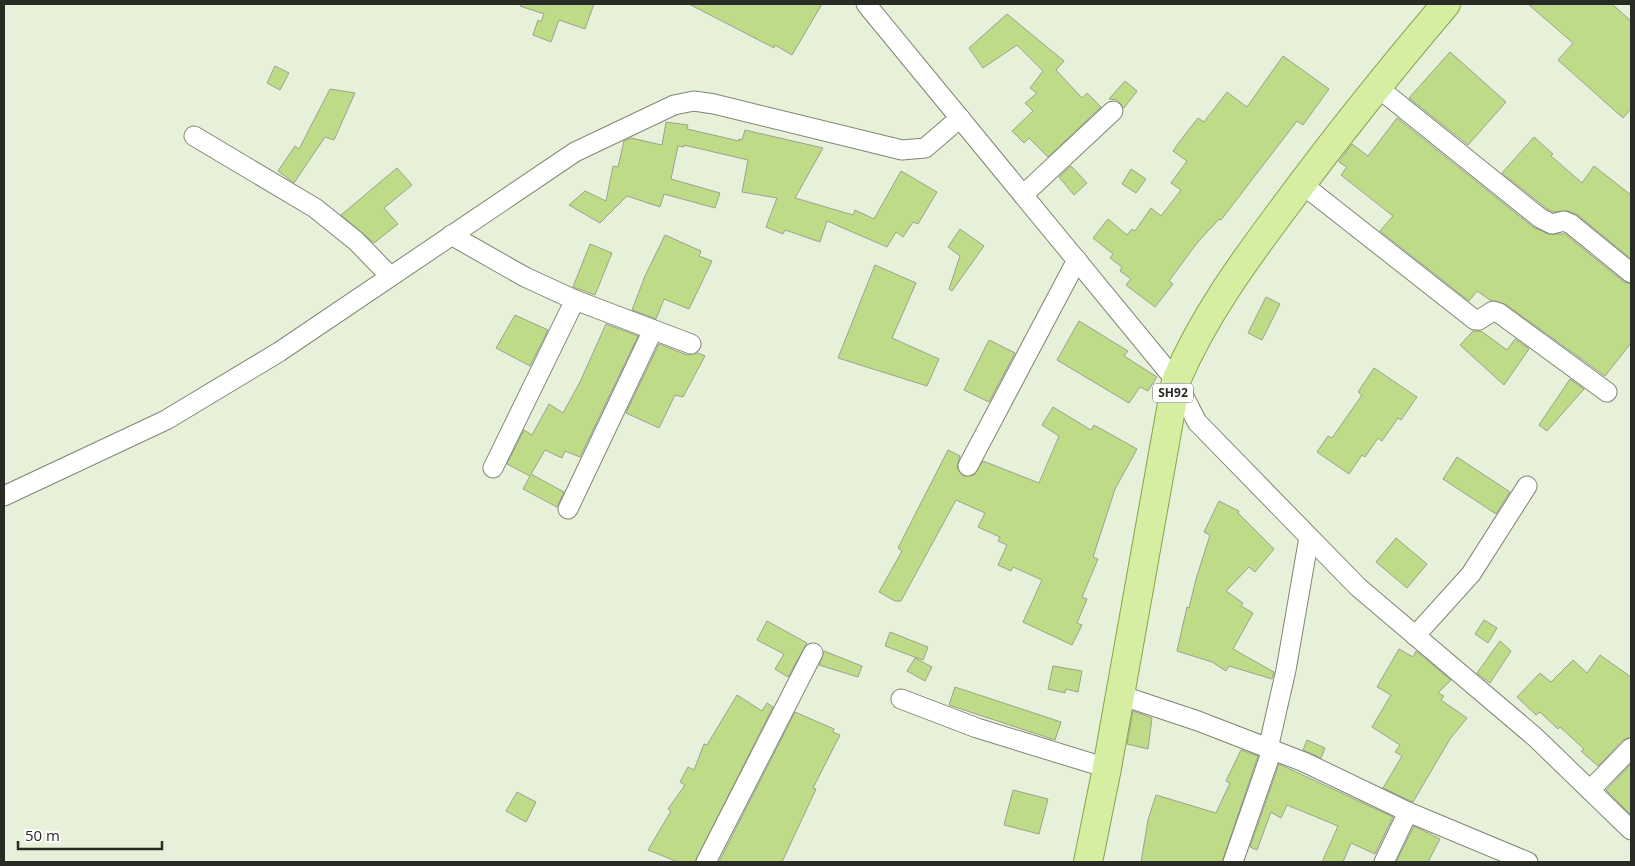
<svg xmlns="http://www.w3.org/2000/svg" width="1635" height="866" font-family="'Open Sans',sans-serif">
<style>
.building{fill:#bedb87;stroke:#9ba38e}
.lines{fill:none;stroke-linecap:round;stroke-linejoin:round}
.minor-casing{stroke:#808773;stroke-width:21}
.primary-casing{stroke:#88a24e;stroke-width:30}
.minor{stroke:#fff;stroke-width:19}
.primary{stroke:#d6eea2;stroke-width:28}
.labels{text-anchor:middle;stroke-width:5;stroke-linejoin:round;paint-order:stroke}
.shield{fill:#fff;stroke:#696b66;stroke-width:1}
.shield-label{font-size:12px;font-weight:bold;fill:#292c24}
</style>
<rect width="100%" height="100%" fill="#e7f0d9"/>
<g class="building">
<polygon points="521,4 594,4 585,29 559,20 551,42 533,35 538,20 541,22 544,14 520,6"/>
<polygon points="689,4 822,4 792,55 775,45 774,48"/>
<polygon points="1528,4 1612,4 1631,21 1631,109 1623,118 1558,60 1573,43"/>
<polygon points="1007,14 1064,61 1056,70 1082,98 1087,93 1101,107 1048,157 1029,138 1024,143 1012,131 1033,111 1025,103 1037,93 1030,88 1043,71 1017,45 983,68 969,48"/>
<polygon points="1450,52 1506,102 1468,145 1409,98"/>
<polygon points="1283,56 1329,89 1303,125 1297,121 1221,220 1219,219 1197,243 1169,281 1173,284 1155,307 1126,285 1131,279 1120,271 1122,267 1110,258 1113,254 1093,238 1108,219 1127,235 1132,229 1135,231 1151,208 1161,216 1181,190 1171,183 1187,161 1173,151 1180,141 1198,118 1204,122 1227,92 1247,107"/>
<polygon points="275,66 289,73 280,90 267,83"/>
<polygon points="1125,81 1137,91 1124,108 1117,100 1109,99"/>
<polygon points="330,89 355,93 334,140 325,137 294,183 278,171 295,146 299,149"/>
<polygon points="1397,118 1533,227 1548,234 1565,234 1624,282 1631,284 1631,343 1605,376 1505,304 1490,300 1477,291 1469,301 1380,231 1393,216 1341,175 1347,167 1339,162 1352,144 1368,156"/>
<polygon points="666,122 688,125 687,129 739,141 739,139 742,140 745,130 823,148 795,198 853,215 855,210 874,219 901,171 937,192 918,224 913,222 903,237 896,232 887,247 827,221 820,242 785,230 783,234 766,227 777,198 742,192 748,160 684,145 684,147 678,146 671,179 720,193 715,208 664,194 660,207 627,196 600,223 569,205 585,191 606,201 613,166 618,167 624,141 631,138 662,145"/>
<polygon points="1534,137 1553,154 1551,156 1582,183 1594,166 1631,195 1631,259 1578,215 1568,211 1553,212 1546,208 1502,173"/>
<polygon points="1071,166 1087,183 1074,195 1059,177"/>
<polygon points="397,168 412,185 384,208 398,224 374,243 341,215"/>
<polygon points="1131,169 1146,179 1136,193 1122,184"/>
<polygon points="960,229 984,246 952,291 949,289 960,256 948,247"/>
<polygon points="665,235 701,251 699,256 712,261 689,309 664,299 656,319 632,310 645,276"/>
<polygon points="590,244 612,253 595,295 573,287"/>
<polygon points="875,265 916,283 892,338 939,359 927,386 838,358"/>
<polygon points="1266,297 1280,304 1262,340 1248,333"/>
<polygon points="515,315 548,330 530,366 496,348"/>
<polygon points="1079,321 1128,351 1124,356 1157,377 1148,391 1140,387 1129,403 1057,360"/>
<polygon points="606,324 638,336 580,457 565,451 562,458 545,450 531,474 564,492 557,507 523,489 530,476 507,464 524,430 532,435 549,404 563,413 580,382"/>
<polygon points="1473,331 1481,331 1507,350 1515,339 1529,349 1504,385 1460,345"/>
<polygon points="989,340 1015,353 989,402 964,390"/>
<polygon points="659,344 687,355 698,353 705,356 683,397 675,395 659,428 626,413"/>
<polygon points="1374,368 1417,397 1401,420 1398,418 1382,441 1378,438 1365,457 1362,455 1349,474 1317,452 1328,436 1332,438 1362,395 1358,392"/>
<polygon points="1570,379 1584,389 1547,431 1539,425"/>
<polygon points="1053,407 1091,430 1094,425 1137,449 1115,489 1093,557 1098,559 1082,597 1087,599 1077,623 1082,625 1072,645 1023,622 1042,580 1013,567 1011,571 998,565 1007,545 998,541 1000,537 978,527 985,513 956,500 901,601 895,601 879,592 902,551 898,548 948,450 960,456 957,467 963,476 974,475 983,461 1039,483 1059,436 1042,425"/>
<polygon points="1457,457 1510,492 1496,514 1443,479"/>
<polygon points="1219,501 1239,511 1238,513 1274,549 1255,572 1249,567 1226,591 1243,603 1241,606 1253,613 1233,649 1274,672 1272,679 1229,666 1226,671 1212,662 1177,651 1187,607 1189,608 1196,579 1210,535 1204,532"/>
<polygon points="1396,538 1427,564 1407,588 1376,562"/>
<polygon points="1484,620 1497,628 1488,643 1475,634"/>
<polygon points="767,621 807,643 788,677 775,669 784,654 757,640"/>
<polygon points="890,632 928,647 923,660 885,646"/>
<polygon points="1500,641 1511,651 1490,683 1477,673"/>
<polygon points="1399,649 1413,657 1416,651 1451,680 1438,693 1444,696 1441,700 1467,718 1450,739 1413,802 1383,788 1402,756 1395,752 1400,745 1372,727 1391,695 1377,687"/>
<polygon points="824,651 862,666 858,677 819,665"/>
<polygon points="1600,655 1631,677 1631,737 1623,740 1598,766 1581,751 1584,749 1560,727 1558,729 1540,712 1536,715 1517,697 1540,673 1551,682 1573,660 1587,673"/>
<polygon points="915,658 932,667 925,681 907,671"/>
<polygon points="1053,666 1082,671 1078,692 1066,689 1065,693 1048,689"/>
<polygon points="955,687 1061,722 1055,740 949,705"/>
<polygon points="737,695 762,711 767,703 773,707 695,862 678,862 648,850 671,811 668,809 685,785 680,782 688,767 694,770 704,744 707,745"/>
<polygon points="1133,711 1152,718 1148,749 1127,744"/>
<polygon points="795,712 834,729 833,732 840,735 813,788 816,789 782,862 719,862"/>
<polygon points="1307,740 1325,748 1321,758 1303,750"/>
<polygon points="1241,750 1258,756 1222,862 1141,862 1148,820 1156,795 1216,813 1230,783 1226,781"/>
<polygon points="1279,764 1393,817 1375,854 1351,843 1343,862 1322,862 1338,826 1287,805 1281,818 1271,812 1257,850 1250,847"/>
<polygon points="1631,764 1631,815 1606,790"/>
<polygon points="1013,790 1048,799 1039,834 1004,825"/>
<polygon points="517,792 536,802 526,822 506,811"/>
<polygon points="1414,826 1440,839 1428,862 1396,862"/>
</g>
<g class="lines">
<g class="minor-casing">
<g id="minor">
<polyline points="866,4 1176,381 1197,422 1358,587 1535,737 1631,830"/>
<polyline points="1376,86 1540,218 1552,224 1564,221 1571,224 1631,273"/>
<polyline points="194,136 315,208 356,241 390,276"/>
<polyline points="1302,184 1475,320 1479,320 1493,311 1499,313 1607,392"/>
<polyline points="1023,195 1113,111"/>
<polyline points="451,235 525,277 575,300 691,344"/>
<polyline points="968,466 1077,260"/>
<polyline points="493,468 575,300"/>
<polyline points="4,496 166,420 279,352 575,152 674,105 694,101 714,104 902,150 925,148 960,118"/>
<polyline points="568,509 653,330"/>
<polyline points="1415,636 1471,574 1527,486"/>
<polyline points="1120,695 1198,721 1304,762 1408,812 1528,862"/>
<polyline points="901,699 977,728 1107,768"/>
<polyline points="1268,749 1286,670 1309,537"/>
<polyline points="1590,790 1631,748"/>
<polyline points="706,862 813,653"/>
<polyline points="1233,862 1272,750"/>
<polyline points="1384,862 1408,812"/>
</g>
</g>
<g class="primary-casing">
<path id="primary" d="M1088 862 1107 768 1176 381C1203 317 1244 261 1286 205 1337 136 1390 70 1446 4"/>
</g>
<use href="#minor" class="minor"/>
<use href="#primary" class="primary"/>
</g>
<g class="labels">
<rect class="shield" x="1153" y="383.5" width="40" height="19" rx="4"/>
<g class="shield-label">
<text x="1173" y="397">SH92</text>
</g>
</g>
<rect width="1635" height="866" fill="none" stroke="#292c24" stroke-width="10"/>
<path d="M18 841v8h144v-8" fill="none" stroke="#292c24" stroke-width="2.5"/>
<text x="25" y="841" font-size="15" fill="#292c24" stroke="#ffffff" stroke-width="4" paint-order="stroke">50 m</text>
</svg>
